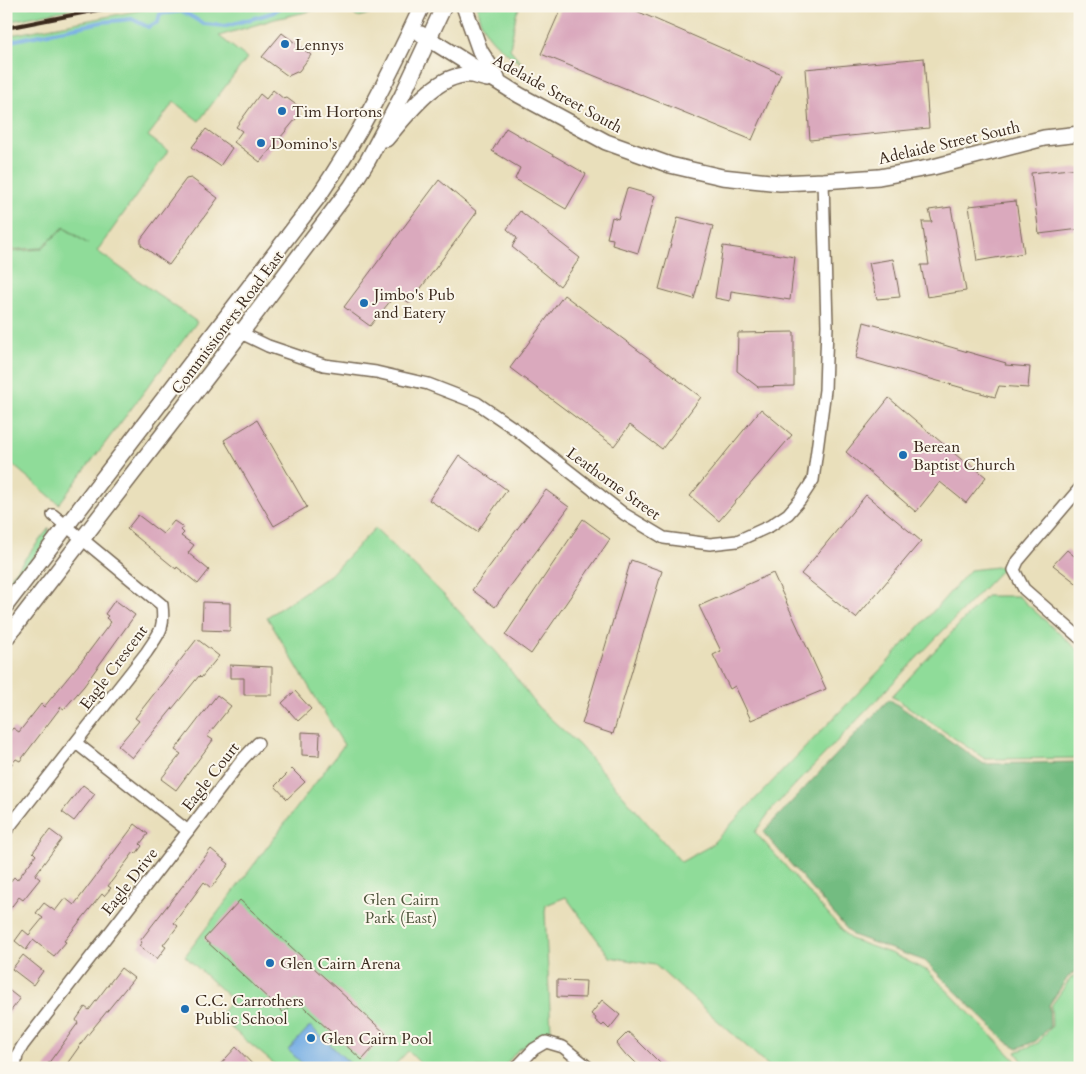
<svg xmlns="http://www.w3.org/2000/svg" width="1086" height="1074" font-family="Cardo,serif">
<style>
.green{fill:#8fdc99;stroke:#65835c}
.forest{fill:#73bc81;stroke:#577350}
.water{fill:#74ade4;stroke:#586c81}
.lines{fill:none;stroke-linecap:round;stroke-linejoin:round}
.stream{stroke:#74ade4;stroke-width:4}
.building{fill:#daa9bd}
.minor-casing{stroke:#786955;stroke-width:14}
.secondary-casing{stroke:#786955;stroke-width:18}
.minor{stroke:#fff;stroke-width:11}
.secondary{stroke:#fff;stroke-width:15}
.rail{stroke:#3b2a1e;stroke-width:4}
.poi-dot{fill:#1f6fb2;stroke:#fbf7ec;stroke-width:2}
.labels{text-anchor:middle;stroke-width:4;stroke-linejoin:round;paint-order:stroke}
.poi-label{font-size:16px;fill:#3b2a1e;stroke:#fbf7ec;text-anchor:start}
.street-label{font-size:16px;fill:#3b2a1e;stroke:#fbf7ec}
.park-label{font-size:16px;fill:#50563d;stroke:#fbf7ec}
</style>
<rect width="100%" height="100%" fill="#fbf7ec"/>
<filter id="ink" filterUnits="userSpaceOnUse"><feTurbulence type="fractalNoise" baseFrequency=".02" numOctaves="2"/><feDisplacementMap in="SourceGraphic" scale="10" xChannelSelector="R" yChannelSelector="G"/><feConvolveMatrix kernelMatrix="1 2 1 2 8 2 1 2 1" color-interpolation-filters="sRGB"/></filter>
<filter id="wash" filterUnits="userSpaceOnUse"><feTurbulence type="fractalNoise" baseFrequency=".0096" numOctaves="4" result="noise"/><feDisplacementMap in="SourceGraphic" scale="20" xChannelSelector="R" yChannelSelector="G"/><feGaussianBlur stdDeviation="1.12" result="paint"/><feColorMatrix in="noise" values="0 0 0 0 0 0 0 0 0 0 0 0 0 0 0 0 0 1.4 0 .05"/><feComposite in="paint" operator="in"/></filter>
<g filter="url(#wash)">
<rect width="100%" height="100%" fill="#e9dfbb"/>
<g class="green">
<polygon points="6,6 87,6 6,22"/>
<polygon points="162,6 333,6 275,19 219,36 247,58 199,121 174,102 148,136 168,151 97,251 197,322 59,504 6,459 6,252 41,249 64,228 88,244 64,227 41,248 6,250 6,36"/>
<polygon points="344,6 393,6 392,8 357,17"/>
<path d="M477 6H520L516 15 510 49 523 65C501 49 480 35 477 6Z"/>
<polygon points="49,528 49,537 6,594 6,583"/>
<polygon points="375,528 444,595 498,654 538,707 579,745 681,862 710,846 885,665 970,570 1005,566 772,809 755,832 850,939 893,954 928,971 1023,1068 771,1068 655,965 610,957 566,897 546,905 545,912 551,1030 518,1050 503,1068 425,1068 408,1051 392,1068 279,1068 218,1017 232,1000 185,956 344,745 267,617 330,575"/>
<polygon points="986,596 1018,596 1080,652 1080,758 985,759 892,696"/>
<polygon points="1080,971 1080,1058 1071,1068 1027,1068 1016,1052 1038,1043 1052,1026 1051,1006 1070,979"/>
</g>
<polygon class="forest" points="889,699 984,764 1080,762 1080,968 1068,977 1049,1005 1050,1027 1036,1041 1018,1048 1007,1042 925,961 852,935 763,832"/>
<polygon class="water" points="310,1026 355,1068 307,1068 288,1050"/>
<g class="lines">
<polyline class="stream" points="6,42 102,22 132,19 148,27 158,22 160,14 182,11 204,24 226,26 272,13 282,6"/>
</g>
<g id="blocks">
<g class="building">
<polygon points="562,6 625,6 781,74 752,140 541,54"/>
<polygon points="282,33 311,55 299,71 288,76 262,57"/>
<polygon points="924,58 929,128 810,140 805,69"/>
<polygon points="273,90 284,99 287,98 299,107 300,114 260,162 234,142 242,131 236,127 260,94 266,99"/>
<polygon points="506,128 586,174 566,209 515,179 520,168 492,151"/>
<polygon points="206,129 232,148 220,166 192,147"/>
<polygon points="1080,168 1080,229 1039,234 1031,173"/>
<polygon points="191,178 218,198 169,265 141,245 141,239 186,179"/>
<polygon points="439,180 477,212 410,303 396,294 370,326 344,307"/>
<polygon points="627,188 655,196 638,253 612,245 613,239 607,238 612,217 618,219"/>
<polygon points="1016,201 1024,253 977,261 969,206"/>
<polygon points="951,207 966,291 927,297 921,265 929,265 922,222 932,222 929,210"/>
<polygon points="520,211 580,258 560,286 512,247 517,238 507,229"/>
<polygon points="678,217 713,226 694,299 659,289"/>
<polygon points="723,246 795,257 790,300 731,291 730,301 715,298"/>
<polygon points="893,259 900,297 877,299 869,263"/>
<polygon points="564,295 701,397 662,449 630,425 614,446 510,368"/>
<polygon points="864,322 1006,363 1005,365 1030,367 1028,388 999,386 995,397 856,358"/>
<polygon points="794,332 794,386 758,387 737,371 738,333"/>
<polygon points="889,398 968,465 969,463 986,477 966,503 940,482 916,512 846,452"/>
<polygon points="761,409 792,435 719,521 690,496"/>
<polygon points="257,420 307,507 274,526 224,440"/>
<polygon points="459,455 507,490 477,532 429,500"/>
<polygon points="546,490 569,507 495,607 472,590"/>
<polygon points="866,495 921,541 856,618 801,574"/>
<polygon points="138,515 163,534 174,521 183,527 181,530 184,533 181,536 194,545 188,553 209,570 198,584 177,567 176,569 127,529"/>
<polygon points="583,519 610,539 531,654 505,635"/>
<polygon points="1067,550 1080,561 1080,586 1053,565"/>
<polygon points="631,560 662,571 613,734 582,724"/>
<polygon points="773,573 826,689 751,720 735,686 730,689 713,655 721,651 699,606"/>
<polygon points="115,600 135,615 84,686 64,709 61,707 20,761 16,759 6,771 6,736 13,728 19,732 41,704 44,707 84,658 111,622 106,618 108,616 105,614"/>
<polygon points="203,602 230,603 230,631 202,630"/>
<polygon points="197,639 219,656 201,678 199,676 132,758 118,746 139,721 135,718"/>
<polygon points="230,665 272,667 272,695 244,695 244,678 230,678"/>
<polygon points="295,691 311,709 298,721 282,703"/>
<polygon points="217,695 231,706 207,736 213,740 176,790 161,779 181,754 175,750"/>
<polygon points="302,732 320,733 319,756 302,755"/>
<polygon points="292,769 305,782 287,799 275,786"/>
<polygon points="83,785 95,794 74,821 62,812"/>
<polygon points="135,824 148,834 140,844 142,846 136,854 134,852 108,886 111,888 104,896 102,894 64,941 66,942 54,956 33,940 26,950 15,941 23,930 29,935 43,918 36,913 44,903 55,911 65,898 74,905"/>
<polygon points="50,830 62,839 35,875 40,879 23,900 19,897 6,914 6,887 14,877 17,880 36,855 33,852"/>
<polygon points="211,849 229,864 211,888 204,882 174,923 178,926 163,945 166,947 157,959 139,946 142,942 140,941"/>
<polygon points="240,900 386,1034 362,1060 296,1000 284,1013 204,939"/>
<polygon points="23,955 43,971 33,985 12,969"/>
<polygon points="121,968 134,978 86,1037 64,1068 45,1068 78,1023 76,1020 85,1007 89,1010"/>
<polygon points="557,980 586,981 585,998 557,997"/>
<polygon points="6,988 20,999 6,1017"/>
<polygon points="602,1000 620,1015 609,1029 604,1024 602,1026 595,1020 596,1018 591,1014"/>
<polygon points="628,1032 637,1040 665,1068 641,1068 628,1055 626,1056 616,1044"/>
<polygon points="236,1047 256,1068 217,1068"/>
</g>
</g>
</g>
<g filter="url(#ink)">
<use href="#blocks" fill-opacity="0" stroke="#786955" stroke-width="1"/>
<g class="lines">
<g class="minor-casing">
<g id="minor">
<polyline points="224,320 241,333 268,346 324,365 376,372 428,384 477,403 518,431 624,514 664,538 710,544 737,541 770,526 788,514 800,500 813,480 825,390 827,325 823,181"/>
<polyline points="1080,488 1018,561 1014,570 1024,589 1080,638"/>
<path d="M6 831 146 653C159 633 165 630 162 605L53 515"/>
<polyline points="188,831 242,760 258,743"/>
<polyline points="15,1068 17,1055 23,1045 188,831 76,743"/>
<polyline points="516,1068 534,1049 546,1042 563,1047 589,1068"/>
</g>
</g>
<g class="secondary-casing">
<g id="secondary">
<polyline points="464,6 480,51 497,77"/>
<polyline points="421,34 519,95 606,142 670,165 722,177 780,183 823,181 879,177 933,167 1044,138 1080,134"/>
<path d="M386 139C406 116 438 71 472 75 477 76 482 78 487 79"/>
<path d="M6 605 318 197C359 137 391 72 422 6"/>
<polyline points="6,638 241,333 351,187 368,160 402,96 444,6"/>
</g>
</g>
<use href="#minor" class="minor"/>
<use href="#secondary" class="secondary"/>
<polyline class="rail" points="6,28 118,6"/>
</g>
</g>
<g class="poi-dot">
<circle cx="285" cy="44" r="5"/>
<circle cx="282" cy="111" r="5"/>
<circle cx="261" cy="143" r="5"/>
<circle cx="364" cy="303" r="5"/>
<circle cx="903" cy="455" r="5"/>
<circle cx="270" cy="963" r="5"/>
<circle cx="185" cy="1009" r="5"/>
<circle cx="311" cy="1038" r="5"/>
</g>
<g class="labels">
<g class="poi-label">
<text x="295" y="50">Lennys</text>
<text x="292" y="117">Tim Hortons</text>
<text x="271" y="149">Domino's</text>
<text x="374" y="300">Jimbo's Pub<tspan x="374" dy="18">and Eatery</tspan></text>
<text x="913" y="452">Berean<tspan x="913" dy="18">Baptist Church</tspan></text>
<text x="280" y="969">Glen Cairn Arena</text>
<text x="195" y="1006">C.C. Carrothers<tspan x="195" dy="18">Public School</tspan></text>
<text x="321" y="1044">Glen Cairn Pool</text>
</g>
<g class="street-label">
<text transform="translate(558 93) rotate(29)" y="6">Adelaide Street South</text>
<text transform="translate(949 142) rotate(-13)" y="6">Adelaide Street South</text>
<text transform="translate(227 322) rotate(-53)" y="6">Commissioners Road East</text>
<text transform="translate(614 483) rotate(36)" y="6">Leathorne Street</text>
<text transform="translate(113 667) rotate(-53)" y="6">Eagle Crescent</text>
<text transform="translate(210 776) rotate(-52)" y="6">Eagle Court</text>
<text transform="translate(129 881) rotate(-52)" y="6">Eagle Drive</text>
</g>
<g class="park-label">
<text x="401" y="905">Glen Cairn<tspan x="401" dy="18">Park (East)</tspan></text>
</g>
</g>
<rect width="1086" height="1074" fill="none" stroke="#fbf7ec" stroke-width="25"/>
</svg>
